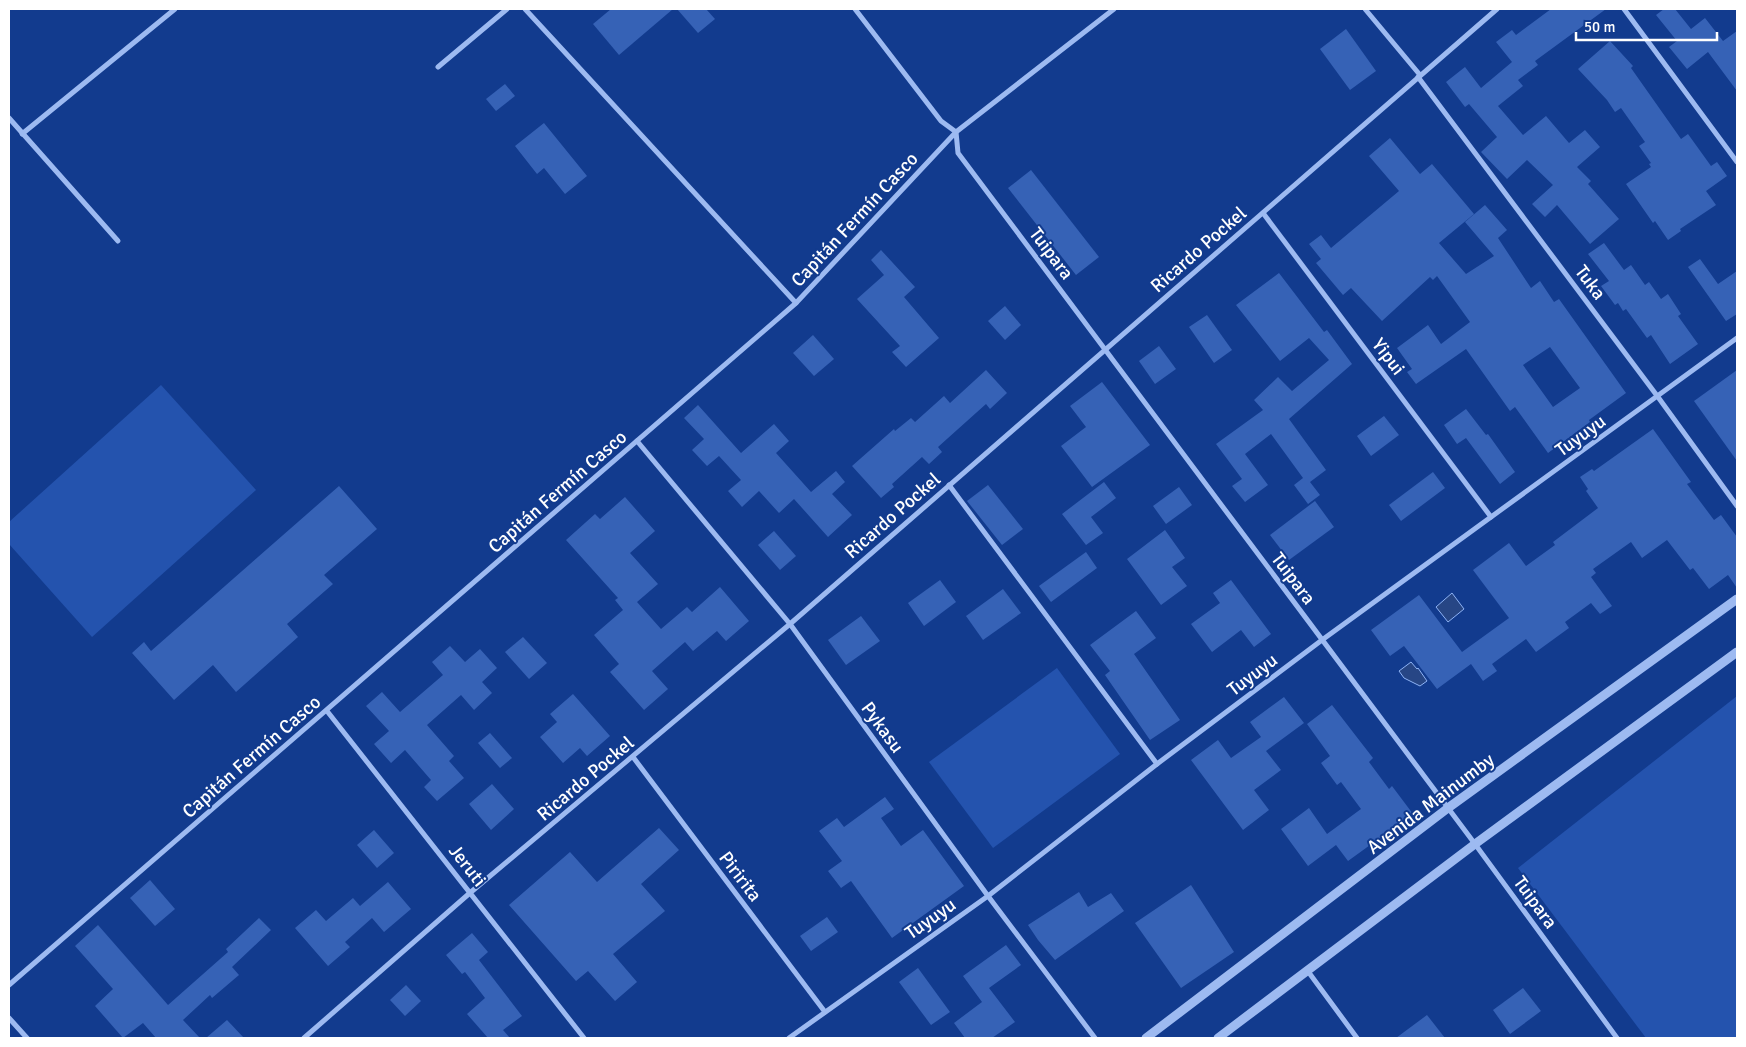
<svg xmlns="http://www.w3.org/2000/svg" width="1746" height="1047" font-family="Signika,sans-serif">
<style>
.green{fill:#2453ae}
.water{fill:#274685;stroke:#8eb3f5}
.building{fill:#3662b6;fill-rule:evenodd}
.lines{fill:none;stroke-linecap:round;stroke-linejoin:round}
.minor{stroke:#9dbaf1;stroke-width:5}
.tertiary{stroke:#9dbaf1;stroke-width:9}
.labels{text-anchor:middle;stroke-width:4;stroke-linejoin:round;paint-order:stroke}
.street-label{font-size:19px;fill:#fff;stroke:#123b8e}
</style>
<rect width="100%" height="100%" fill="#123b8e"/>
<g class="green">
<polygon points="161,385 256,490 92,637 9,544 9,522"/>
<polygon points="1057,668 1120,754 993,848 929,762"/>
<polygon points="1737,696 1737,1038 1646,1038 1518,868"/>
</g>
<g class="water">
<polygon points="1452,593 1464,609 1448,622 1436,607"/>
<polygon points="1411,662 1417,669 1418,668 1427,681 1420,686 1404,678 1399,671"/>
</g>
<g class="building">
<polygon points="611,9 673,9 619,55 593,24"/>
<polygon points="677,9 706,9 715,19 698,33"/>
<polygon points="1551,9 1606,9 1535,61 1538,65 1518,80 1523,86 1498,106 1523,135 1546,116 1569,143 1585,130 1600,147 1577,167 1591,181 1588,184 1619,219 1590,244 1557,205 1545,217 1532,204 1553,185 1527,160 1507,179 1481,152 1497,137 1469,104 1465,107 1446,82 1465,67 1481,88 1512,62 1496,42 1512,30 1516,35"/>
<polygon points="1664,9 1675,9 1691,29 1705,18 1723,41 1737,31 1737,91 1708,52 1687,69 1669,47 1677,41 1656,15"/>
<polygon points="1346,29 1376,71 1350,90 1320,49"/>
<polygon points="1610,41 1633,66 1631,68 1681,139 1688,134 1711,166 1717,162 1727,176 1706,191 1716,205 1680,229 1681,231 1668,240 1655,221 1653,223 1626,184 1651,167 1649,164 1651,163 1639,146 1645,142 1621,108 1615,112 1607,100 1578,69"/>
<polygon points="505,84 515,96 496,111 486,99"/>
<polygon points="544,123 587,176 565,194 544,168 537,174 515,146"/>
<path d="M1390 138 1420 174 1432 164 1474 214 1439 243 1466 274 1494 256 1465 222 1485 205 1507 230 1498 238 1531 288 1540 281 1554 302 1559 299 1626 393 1589 420 1590 422 1548 453 1515 407 1510 411 1466 349 1416 384 1407 372 1412 369 1397 348 1428 325 1441 344 1470 322 1437 276 1433 280 1430 277 1382 321 1351 288 1343 295 1316 263 1321 259 1309 244 1321 235 1331 248 1399 191 1369 156ZM1550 347 1580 388 1553 407 1523 365Z"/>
<polygon points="1031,170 1099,257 1076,275 1008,188"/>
<polygon points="1604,243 1624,270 1631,265 1645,285 1649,282 1661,299 1668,294 1681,314 1678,316 1698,344 1670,364 1651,335 1647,338 1626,309 1623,311 1618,303 1615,305 1601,286 1609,281 1588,254"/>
<polygon points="881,250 915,287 904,297 939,338 906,367 892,352 900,346 857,299 884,275 871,260"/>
<polygon points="1700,259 1718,284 1737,271 1737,314 1726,321 1688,267"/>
<polygon points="1279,273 1324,332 1327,330 1352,364 1289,419 1326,470 1310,482 1320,495 1308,504 1294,485 1303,478 1271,434 1245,454 1268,485 1245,502 1232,486 1242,479 1216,444 1263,410 1254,400 1278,377 1292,391 1329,360 1309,338 1280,361 1236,305"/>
<polygon points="1005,306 1021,325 1005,340 988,321"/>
<polygon points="1207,315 1232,350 1214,363 1189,327"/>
<polygon points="813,335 834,359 814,376 793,353"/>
<polygon points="1159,346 1176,369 1155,384 1139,361"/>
<polygon points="986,370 1007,393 990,409 986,404 938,447 942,452 929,464 922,457 892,484 894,487 881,498 852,466 894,429 895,431 911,418 915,422 944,396 950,403"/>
<polygon points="1737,370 1737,461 1694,401"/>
<polygon points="1102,382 1150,445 1092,487 1061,446 1086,427 1070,406"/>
<polygon points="698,405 741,453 774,424 789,441 776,453 811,492 836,471 845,482 832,494 852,515 828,537 794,499 779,513 759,491 742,507 728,491 741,480 719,456 707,466 692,450 704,439 684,418"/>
<polygon points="1466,409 1486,435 1488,434 1515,472 1500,484 1466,438 1457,444 1444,425"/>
<polygon points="1384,416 1399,435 1371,456 1357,436"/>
<polygon points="1653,429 1691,482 1687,484 1714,520 1721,515 1737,537 1737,588 1728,575 1709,589 1693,568 1690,570 1667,540 1642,558 1631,542 1593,569 1596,573 1591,577 1612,606 1600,614 1591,603 1565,622 1569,628 1536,652 1526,639 1492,664 1497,671 1483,681 1471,664 1437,689 1404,646 1390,656 1371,630 1419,595 1462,652 1509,618 1473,570 1509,543 1526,566 1555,545 1553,542 1598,508 1586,491 1588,489 1580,477 1592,469 1594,471"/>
<polygon points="1433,472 1445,488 1401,521 1389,505"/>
<polygon points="1104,482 1116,498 1091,517 1103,533 1086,545 1062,514"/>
<polygon points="988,485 1023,529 1002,545 967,501"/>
<polygon points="339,486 377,529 324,575 333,584 287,624 298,637 236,692 213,665 174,700 132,653 144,642 151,651"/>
<polygon points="1179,487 1192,505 1166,524 1153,506"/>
<polygon points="625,497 655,531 630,553 658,584 637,602 661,629 687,607 692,612 720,587 749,621 726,641 717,631 693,651 685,642 652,671 668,689 644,710 610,672 619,664 594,635 623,610 615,600 618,598 566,540 595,514 600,519"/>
<polygon points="1315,501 1334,527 1289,560 1270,535"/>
<polygon points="1165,530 1185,558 1172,567 1187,586 1161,605 1127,559"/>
<polygon points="774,531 796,556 780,570 758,545"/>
<polygon points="1086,552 1097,568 1051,602 1039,586"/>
<polygon points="940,580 956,602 924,626 908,603"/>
<polygon points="1231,580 1271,634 1254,647 1241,630 1212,652 1191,624 1220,603 1213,593"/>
<polygon points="1003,589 1021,613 983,640 966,616"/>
<polygon points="1136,611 1156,638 1134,654 1180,720 1150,740 1105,675 1110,671 1090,645"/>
<polygon points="861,616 880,641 846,665 828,640"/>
<polygon points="523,637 547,663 529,679 505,652"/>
<polygon points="450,646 465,662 480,649 497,668 482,682 492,693 474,710 461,695 427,725 454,756 449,761 464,778 437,801 424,787 431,780 405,750 391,763 374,744 389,731 366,706 382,692 400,712 443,675 432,662"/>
<polygon points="573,694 610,736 587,756 580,748 563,763 540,737 557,722 550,714"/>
<polygon points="1284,697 1304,723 1266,751 1281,770 1254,790 1269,810 1243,830 1191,760 1218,740 1231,758 1261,737 1250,722"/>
<polygon points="1332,705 1373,758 1369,762 1389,789 1392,786 1413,814 1348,861 1336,845 1308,866 1281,829 1309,808 1327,834 1361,809 1341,782 1337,785 1321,763 1330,756 1307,724"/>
<polygon points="490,733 512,758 500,768 478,743"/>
<polygon points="492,784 514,809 491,830 469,804"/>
<polygon points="885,797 894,809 881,818 901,846 923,830 964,886 892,938 851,881 841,888 828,871 842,861 819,831 837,818 844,827"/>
<polygon points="659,828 679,850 641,884 665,911 613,954 637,982 615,1001 588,971 576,981 509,905 570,852 597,882"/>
<polygon points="374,830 394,853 377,868 357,845"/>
<polygon points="150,880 175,909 155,926 130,898"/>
<polygon points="388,882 411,909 384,932 372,918 345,942 350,947 328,966 295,928 316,910 326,921 353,898 360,906"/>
<polygon points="1191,885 1234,952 1181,988 1135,923"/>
<polygon points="1079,892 1088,907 1111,893 1124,911 1055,960 1038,940 1028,925"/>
<polygon points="827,917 838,932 811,951 800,936"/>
<polygon points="259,918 271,930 232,967 239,975 212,998 210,995 183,1020 200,1038 156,1038 143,1023 123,1038 95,1006 113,989 75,946 98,925 168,1005 228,952 226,949"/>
<polygon points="472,933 488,952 479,960 522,1016 503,1030 510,1038 488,1038 467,1014 485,998 465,972 462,974 446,955"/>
<polygon points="1006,945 1021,965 989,988 1015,1022 992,1038 965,1038 954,1023 982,1002 963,976"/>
<polygon points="918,968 950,1012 931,1025 899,982"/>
<polygon points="406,985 421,1001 405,1016 390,1000"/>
<polygon points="1523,988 1541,1011 1510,1034 1493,1010"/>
<polygon points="1427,1015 1445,1038 1396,1038"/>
<polygon points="227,1020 244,1038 206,1038"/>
</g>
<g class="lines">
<g class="minor">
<polyline points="525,9 796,303"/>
<polyline points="855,9 941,121 956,132 958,153 1475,844 1617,1038"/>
<polyline points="1365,9 1420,75"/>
<polyline points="1624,9 1737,162"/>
<polyline points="438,67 507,9"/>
<polyline points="1418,77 1658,397 1737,506"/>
<polyline points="9,118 118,241"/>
<polyline points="22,134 175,9"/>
<polyline points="1263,213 1491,517"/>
<polyline points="637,441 790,624 988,896 1095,1038"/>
<polyline points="949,485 1157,764"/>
<polyline points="327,711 584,1038"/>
<polyline points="633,757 825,1012"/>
<polyline points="1307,970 1357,1038"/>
<polyline points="9,985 796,303 956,132 1114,9"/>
<polyline points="9,1018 27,1038"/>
<polyline points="304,1038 471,892 790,624 1497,9"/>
<polyline points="789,1038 988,896 1157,764 1322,640 1737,338"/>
</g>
<g class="tertiary">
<polyline points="1146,1038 1448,808 1737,599"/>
<polyline points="1218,1038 1475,844 1737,652"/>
</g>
</g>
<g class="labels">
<g class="street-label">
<text transform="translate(854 219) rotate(-47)" y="7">Capitán Fermín Casco</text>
<text transform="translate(1198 249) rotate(-41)" y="7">Ricardo Pockel</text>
<text transform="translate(1052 253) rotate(53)" y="7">Tuipara</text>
<text transform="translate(1591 282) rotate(53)" y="7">Tuka</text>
<text transform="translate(1389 356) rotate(53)" y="7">Yipui</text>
<text transform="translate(1580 435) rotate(-36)" y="7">Tuyuyu</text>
<text transform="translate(557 491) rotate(-41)" y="7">Capitán Fermín Casco</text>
<text transform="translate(892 515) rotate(-41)" y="7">Ricardo Pockel</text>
<text transform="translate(1294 578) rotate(53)" y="7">Tuipara</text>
<text transform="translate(1252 674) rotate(-37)" y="7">Tuyuyu</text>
<text transform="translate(883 727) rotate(54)" y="7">Pykasu</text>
<text transform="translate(251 756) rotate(-41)" y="7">Capitán Fermín Casco</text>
<text transform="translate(585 778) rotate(-40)" y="7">Ricardo Pockel</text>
<text transform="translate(1430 803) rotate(-37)" y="7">Avenida Mainumby</text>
<text transform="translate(468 865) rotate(52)" y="7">Jeruti</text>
<text transform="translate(741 876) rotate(53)" y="7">Piririta</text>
<text transform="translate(1536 902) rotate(54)" y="7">Tuipara</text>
<text transform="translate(930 918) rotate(-35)" y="7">Tuyuyu</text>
</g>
</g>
<rect width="1746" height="1047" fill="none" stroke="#ffffff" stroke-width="20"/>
<path d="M1576 32v8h141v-8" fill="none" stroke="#ffffff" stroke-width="2.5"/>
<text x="1584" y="32" font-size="15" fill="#ffffff" stroke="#123b8e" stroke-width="4" paint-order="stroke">50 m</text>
</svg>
